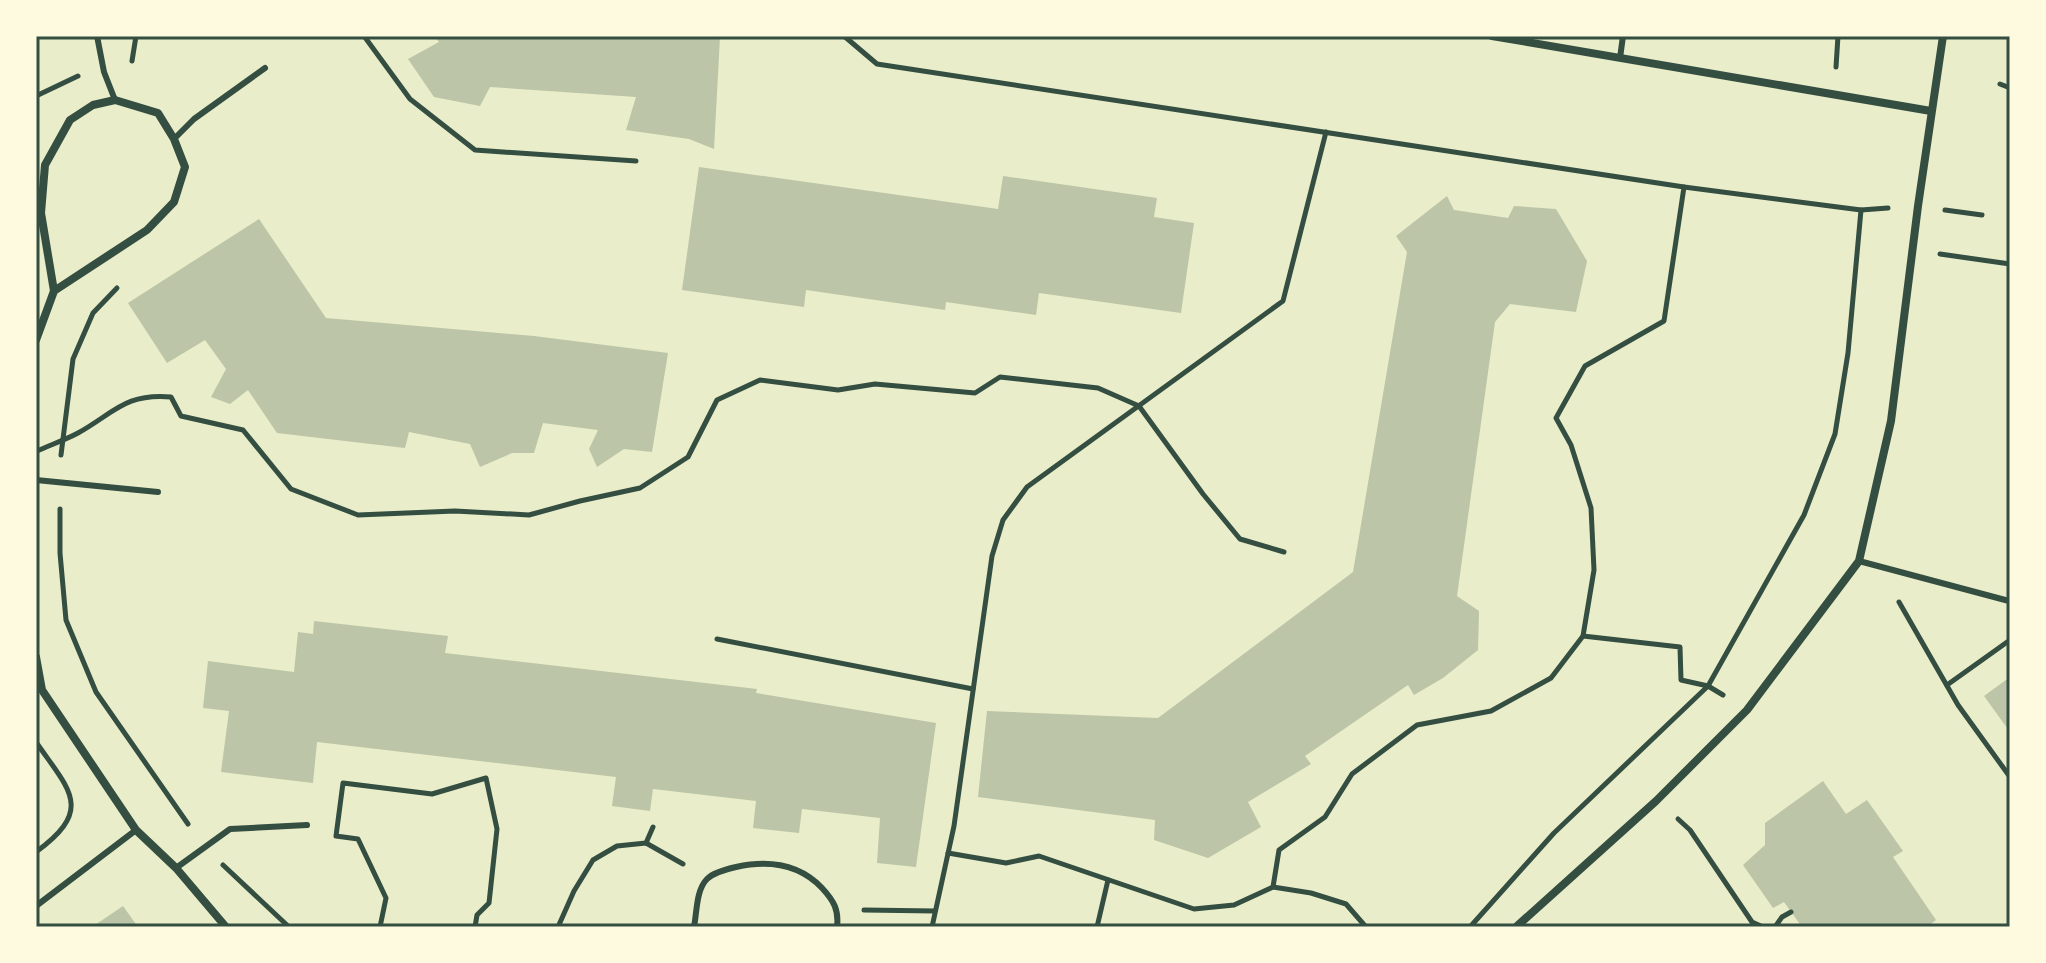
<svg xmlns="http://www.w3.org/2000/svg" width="2046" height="963" font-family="Lora,serif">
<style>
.building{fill:#bcc5a7}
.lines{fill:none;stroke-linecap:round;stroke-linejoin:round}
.path{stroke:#344e41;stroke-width:5}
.service{stroke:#344e41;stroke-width:6}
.minor{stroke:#344e41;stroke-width:8}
.neatline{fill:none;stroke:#344e41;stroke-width:3}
</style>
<rect width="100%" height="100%" fill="#e9edc9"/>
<g class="building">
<polygon points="434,36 720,37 714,149 689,139 626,130 636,97 490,87 480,106 434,97 408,59 439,42"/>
<polygon points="699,167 998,209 1003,176 1157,198 1154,217 1194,223 1181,313 1039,293 1036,315 946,302 945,310 806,290 804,307 682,290"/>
<polygon points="1447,196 1454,210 1508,218 1514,206 1556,209 1587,261 1576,312 1510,304 1495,322 1457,596 1479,611 1478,650 1443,678 1414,695 1408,685 1305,756 1311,764 1248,802 1261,827 1208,858 1154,840 1155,820 978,797 987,711 1158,718 1353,572 1407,252 1396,236"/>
<polygon points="259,219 326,318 534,336 668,353 652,452 624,449 597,467 589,449 598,430 543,423 534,453 512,453 480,467 470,444 409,432 405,448 277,433 248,390 230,404 211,397 226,369 205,340 167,363 128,303"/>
<polygon points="314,621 448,636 445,653 757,689 756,693 936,723 916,867 877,863 880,818 802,809 799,833 753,828 756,801 653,789 650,811 612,806 616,777 317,742 313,783 221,772 229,711 203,708 208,661 294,672 298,632 313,634"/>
<polygon points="2010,677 2010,732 1984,696"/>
<polygon points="1823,781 1846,814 1867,800 1903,851 1893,857 1936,920 1927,927 1802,927 1784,902 1773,908 1743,865 1765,845 1765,823"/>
<polygon points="123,906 138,927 92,927"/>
</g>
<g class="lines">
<g class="path">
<polyline points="364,36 410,99 475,150 636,161"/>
<polyline points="844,36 877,64 1684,187 1664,321 1585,366 1556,418 1571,445 1591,508 1594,570 1583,636 1551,678 1491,711 1417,725 1352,774 1325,817 1279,850 1273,887 1234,905 1194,909 1039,856 1006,863 948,853"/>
<polyline points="132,61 136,36"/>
<polyline points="1836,67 1838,36"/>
<polyline points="2000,84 2010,88"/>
<polyline points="36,96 78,76"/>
<polyline points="1861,210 1888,208"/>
<polyline points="1945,210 1982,215"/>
<polyline points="1940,254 2010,264"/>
<path d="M37 451C50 445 65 440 78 433 114 413 125 393 171 397L181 416 243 430 291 489 358 515 455 511 529 515 580 501 640 488 688 457 717 400 760 380 838 390 875 384 975 393 1000 377 1098 388 1139 406 1203 494 1240 539 1284 552"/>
<polyline points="61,455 73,359 93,313 117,288"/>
<polyline points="60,509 60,553 66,620 96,692 188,824"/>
<polyline points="1899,602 1958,705 2010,777"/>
<polyline points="1583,636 1680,647 1681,680 1708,686 1723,695"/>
<polyline points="717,639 973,689"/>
<polyline points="1947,685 2010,640"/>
<path d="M36 742C69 790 95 809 36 852"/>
<polyline points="1678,819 1690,830 1752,922 1763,927"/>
<polyline points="646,843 683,864"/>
<polyline points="223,865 289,927"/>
<polyline points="1273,887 1311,893 1346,904 1366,927"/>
<polyline points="864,910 935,911"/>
<polyline points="380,927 386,898 358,839 336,836 343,783 432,794 486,778 497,829 489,903 477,915 475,927"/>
<polyline points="558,927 574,891 593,860 617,846 646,843 653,827"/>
<polyline points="932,927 954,826 992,556 1003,520 1027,487 1283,301 1326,132"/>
<polyline points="1097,927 1108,880"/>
<polyline points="1470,927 1554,833 1708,686 1804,515 1835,434 1848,353 1861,210 1684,187"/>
<polyline points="1775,927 1782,917 1791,912"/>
</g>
<g class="service">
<polyline points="97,36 104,72 115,100"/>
<polyline points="1620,58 1623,36"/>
<polyline points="174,139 194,119 265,68"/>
<polyline points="36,480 158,492"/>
<polyline points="1859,561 2009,601"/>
<polyline points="176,868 230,829 307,825"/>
<polyline points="36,906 136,830"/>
<path d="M694 927C697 912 696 890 707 879 714 872 727 869 736 867 768 860 799 864 822 888 834 901 839 910 837 927"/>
</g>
<g class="minor">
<polyline points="1492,36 1931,111"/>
<polyline points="36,340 54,291 41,213 45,165 70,120 93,105 115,100 158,113 174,139 185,167 174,202 147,230 54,291"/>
<polyline points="36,657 42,690 136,830 176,868 226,927"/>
<polyline points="1516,927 1656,801 1747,710 1859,561 1891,421 1918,206 1943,36"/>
</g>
</g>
<rect width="2046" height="963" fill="none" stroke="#fefae0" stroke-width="76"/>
<rect x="38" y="38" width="1970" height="887" class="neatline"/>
</svg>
